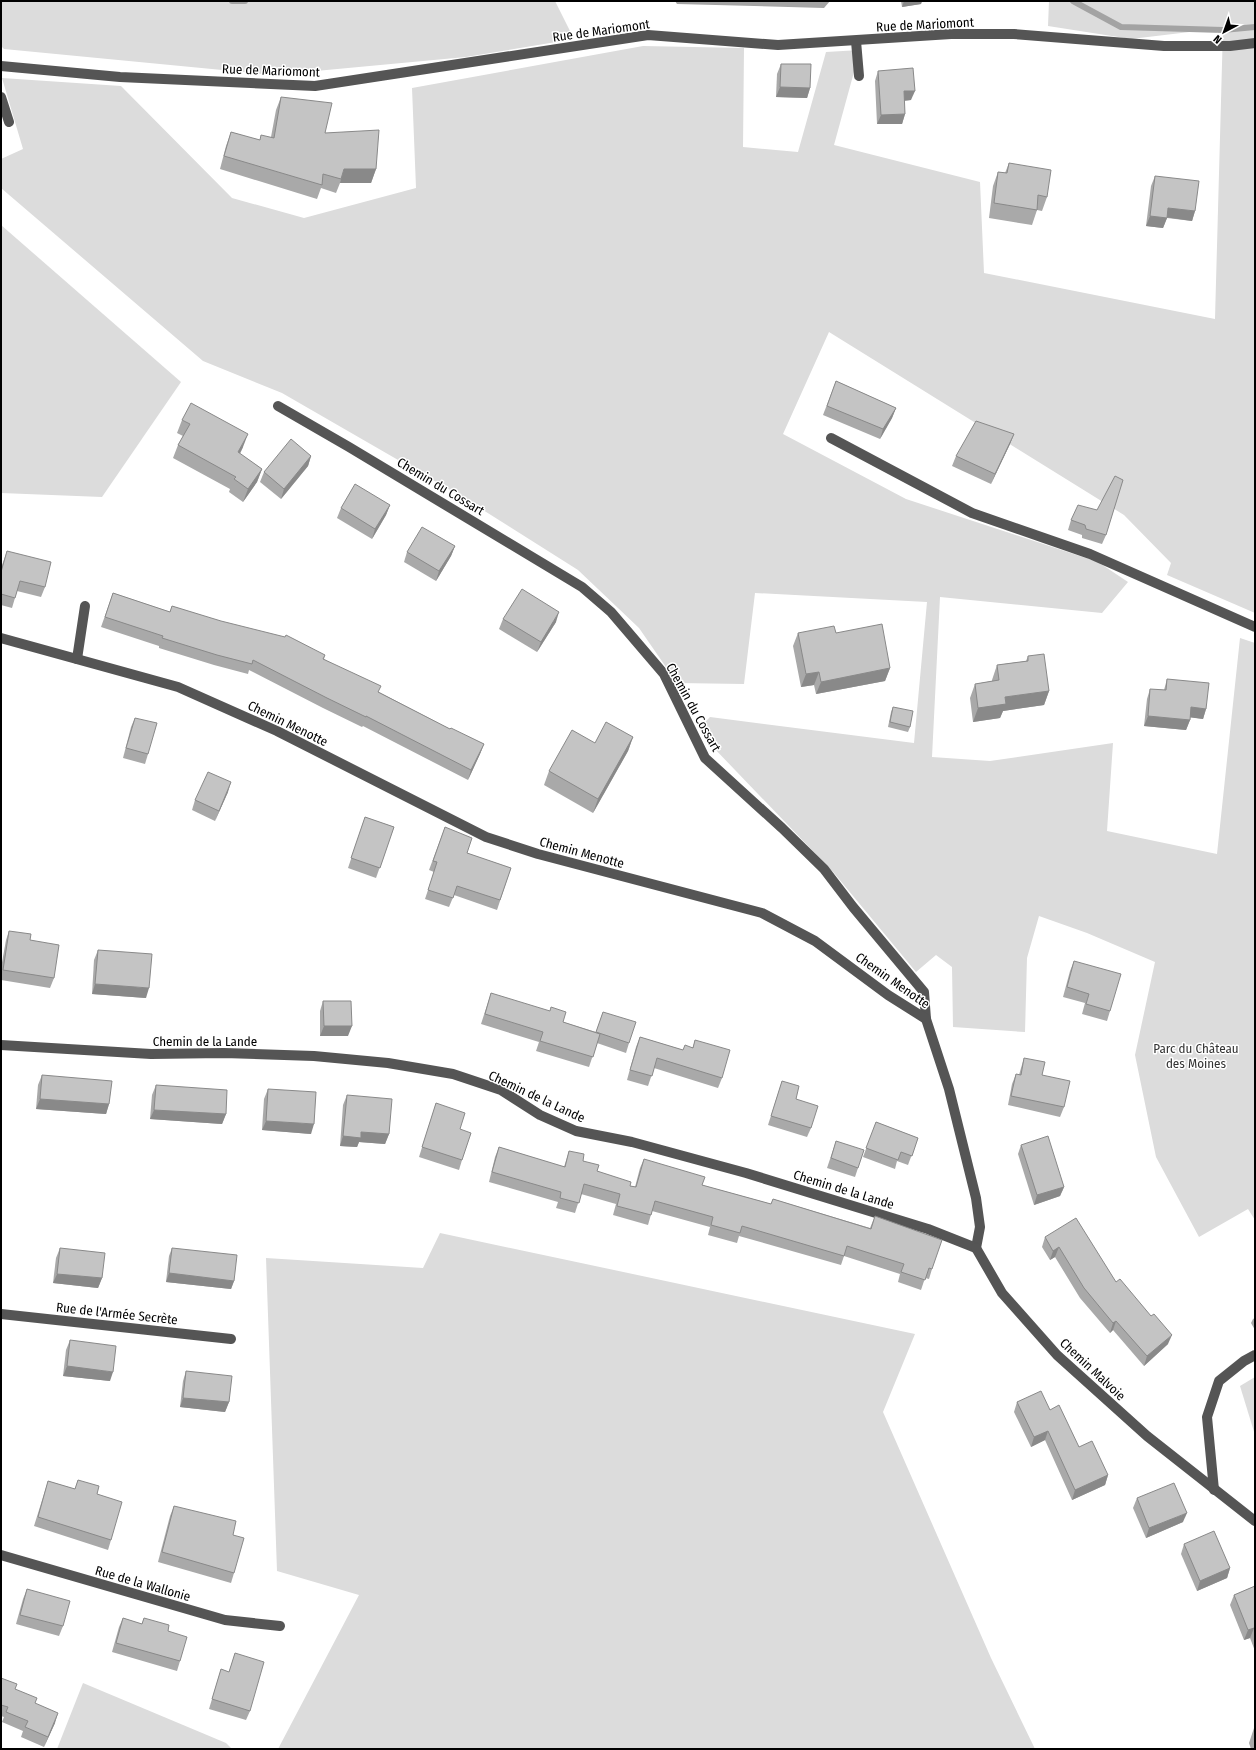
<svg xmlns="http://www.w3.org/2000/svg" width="1256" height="1750" font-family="'Fira Sans Condensed',sans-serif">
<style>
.green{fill:#dcdcdc}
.water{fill:#a3a3a3}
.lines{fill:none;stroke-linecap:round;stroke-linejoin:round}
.stream{stroke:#a3a3a3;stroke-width:6}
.minor{stroke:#555;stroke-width:10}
.wall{fill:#a9a9a9}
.shaded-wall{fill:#898989}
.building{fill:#c4c4c4;stroke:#898989}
.labels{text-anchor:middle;stroke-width:3;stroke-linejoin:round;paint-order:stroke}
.street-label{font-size:13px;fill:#000;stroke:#fff}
.park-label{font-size:13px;fill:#333;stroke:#fff}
</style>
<rect width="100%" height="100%" fill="#fff"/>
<g class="green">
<polygon points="1,1 555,1 574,39 466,57 273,75 4,49 1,46"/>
<polygon points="1049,1 1255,1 1255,613 1167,575 1171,563 1124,515 829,332 783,434 906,499 1098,562 1128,582 1102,613 940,597 932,757 990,761 1113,743 1107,831 1217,854 1240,638 1255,643 1255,1220 1248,1209 1199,1237 1156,1157 1135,1055 1155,962 1087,933 1039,916 1027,958 1025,1032 953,1027 952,967 936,955 916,972 834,873 711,745 701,726 710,717 914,743 927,602 755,593 744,684 677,683 639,628 578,570 464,498 282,393 203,361 1,188 1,159 23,149 2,78 121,86 232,198 304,218 416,188 412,88 643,46 744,48 743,147 798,152 826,52 860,50 834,145 980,182 984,273 1215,319 1223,28 1131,39 1048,26"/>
<polygon points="1,225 181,382 102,497 1,493"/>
<polygon points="440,1233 915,1334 883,1412 991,1658 1035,1749 278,1749 359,1595 277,1571 266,1258 423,1268"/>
<polygon points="1255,1377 1255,1435 1240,1386"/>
<polygon points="83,1683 226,1743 232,1749 57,1749"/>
</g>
<polygon class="water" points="675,1 830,1 824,8 677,4"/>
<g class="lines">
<g class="stream">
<polyline points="232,1 245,1"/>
<polyline points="1073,1 1121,27 1223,30 1255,27"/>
</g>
<g class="minor">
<polyline points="856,41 859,76"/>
<polyline points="1,66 120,77 315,86 648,35 778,45 951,34 1014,34 1164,46 1230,46 1255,43"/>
<polyline points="1,97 9,122"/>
<polyline points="278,406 349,447 582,587 611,612 664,674 705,758 782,828 824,869 853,907 924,992 926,1019 949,1089 976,1198 980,1227 976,1248"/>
<polyline points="831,438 972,513 1090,554 1255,627"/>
<polyline points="1,638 178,687 277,731 486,837 538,854 762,913 815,941 888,995 926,1019"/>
<polyline points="77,659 85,606"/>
<polyline points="1,1045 151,1054 224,1053 314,1056 388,1063 453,1074 501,1090 540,1115 576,1131 632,1142 746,1173 928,1229 976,1248"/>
<polyline points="976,1248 1002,1293 1057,1355 1147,1436 1255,1521"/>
<polyline points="1,1314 231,1339"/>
<polyline points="1214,1490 1207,1417 1219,1381 1244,1361 1255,1355"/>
<polyline points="1,1555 225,1620 280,1626"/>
</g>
</g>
<g class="wall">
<polygon points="901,1 922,1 921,4 902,7"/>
<polygon points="781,64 810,88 807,98 776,97 777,74"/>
<polygon points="878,71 911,100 904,101 905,114 902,124 877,124 875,81"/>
<polygon points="281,97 325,133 376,169 371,183 340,183 336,193 321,188 317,199 220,169 226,146 231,132 259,140 271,137 276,110"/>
<polygon points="1009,163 1047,197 1042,211 1037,210 1032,225 989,218 993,186 998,172 1005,173"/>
<polygon points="1155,176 1195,211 1192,221 1167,218 1163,228 1146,226 1151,186"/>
<polygon points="836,381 896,408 892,418 880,439 823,415"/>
<polygon points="182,420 243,447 240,454 262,469 257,482 243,502 229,492 230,489 173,458 178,445 183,436 177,433"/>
<polygon points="1014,434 1010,444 991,484 952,466 956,456"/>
<polygon points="311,456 308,466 281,499 260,482 264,472"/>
<polygon points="390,505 386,515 372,539 337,518 341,508"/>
<polygon points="1097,510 1106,535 1102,544 1082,538 1082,535 1068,530 1071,520"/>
<polygon points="455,546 451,556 436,581 404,562 407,552"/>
<polygon points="7,551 45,587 41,597 17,591 12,608 1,605 1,568"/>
<polygon points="113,593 170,612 172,606 325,655 324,659 379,692 450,729 484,744 480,754 468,780 363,726 362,727 323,708 249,670 248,674 214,665 159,648 159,646 101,627"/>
<polygon points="503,619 556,622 537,652 499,629"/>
<polygon points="798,633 836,633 890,668 885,681 816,694 814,685 801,687 793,646"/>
<polygon points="1028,656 1049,691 1044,705 1003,711 1000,718 973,722 970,698 975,684 992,681 992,680 997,665 1026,661"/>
<polygon points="1167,679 1206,709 1203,719 1190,717 1190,720 1186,730 1144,726 1147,699 1150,689 1164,690"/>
<polygon points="893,707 910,727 908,732 888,727 891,712"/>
<polygon points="135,718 148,754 145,764 123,758 131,727"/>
<polygon points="633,737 628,751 593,813 544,785 549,771 595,743"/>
<polygon points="228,792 215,821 192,810 195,800"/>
<polygon points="365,817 394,827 376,878 348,868"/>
<polygon points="445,827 467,853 511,868 497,910 454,895 449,907 425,899 434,872 429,870"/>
<polygon points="9,931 30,940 54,978 50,988 1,980 1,968 6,940"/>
<polygon points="98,950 146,998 92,994 94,960"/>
<polygon points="1074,961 1110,1011 1107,1021 1082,1014 1085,1003 1063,997 1070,971"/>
<polygon points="491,993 563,1022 596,1032 603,1012 629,1043 626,1053 597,1043 589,1067 536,1051 539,1042 481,1024"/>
<polygon points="323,1001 348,1036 320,1036 320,1011"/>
<polygon points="640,1037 683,1050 693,1047 695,1040 722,1078 718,1088 654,1068 648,1086 627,1080 636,1047"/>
<polygon points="1024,1058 1042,1075 1064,1107 1060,1117 1008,1105 1012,1084 1016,1074 1019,1075 1021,1068"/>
<polygon points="42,1075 109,1104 106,1114 36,1109 38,1085"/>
<polygon points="782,1081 796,1099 811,1128 807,1137 768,1125"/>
<polygon points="156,1085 226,1114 222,1124 150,1119 152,1095"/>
<polygon points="268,1089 311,1134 262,1130 264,1099"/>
<polygon points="347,1095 389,1134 385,1144 359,1142 357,1147 340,1146 343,1105"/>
<polygon points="436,1103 460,1129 462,1160 459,1170 419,1157"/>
<polygon points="876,1122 918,1138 908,1165 897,1161 895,1169 863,1157"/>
<polygon points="836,1141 858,1168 855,1177 827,1168"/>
<polygon points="1021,1145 1064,1187 1060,1196 1034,1205 1018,1154"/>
<polygon points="499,1147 564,1167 569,1151 597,1171 630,1186 635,1187 640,1168 644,1159 702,1185 771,1204 773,1199 870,1228 875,1216 932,1269 929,1279 925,1278 921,1290 898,1282 900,1274 844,1256 841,1265 739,1236 737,1243 708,1235 710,1227 652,1211 648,1225 613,1215 616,1204 581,1194 575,1213 556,1208 558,1202 489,1182 495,1157"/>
<polygon points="1045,1237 1116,1282 1168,1344 1144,1366 1113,1330 1110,1333 1080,1298 1055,1257 1050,1260 1042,1247"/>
<polygon points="60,1248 102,1278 98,1288 53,1283 56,1258"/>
<polygon points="172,1248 234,1281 231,1289 166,1282 169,1256"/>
<polygon points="1255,1318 1255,1330 1251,1323 1253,1319"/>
<polygon points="70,1340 110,1381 63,1376 66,1350"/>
<polygon points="186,1371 229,1402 225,1412 180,1407 183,1381"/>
<polygon points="1017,1402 1050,1410 1079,1447 1108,1475 1105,1485 1072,1500 1045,1440 1031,1447 1014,1412"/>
<polygon points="78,1480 97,1494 111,1540 108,1550 34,1526 48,1481 75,1489"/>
<polygon points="1137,1498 1183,1522 1146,1538 1133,1508"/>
<polygon points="174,1506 233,1535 234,1573 231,1583 158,1562 170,1516"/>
<polygon points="1184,1544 1230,1568 1227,1578 1197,1591 1181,1554"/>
<polygon points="1255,1586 1255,1651 1250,1638 1244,1640 1230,1605 1234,1595"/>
<polygon points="27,1589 63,1626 59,1636 16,1624 23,1599"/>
<polygon points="123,1618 142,1624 144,1618 168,1631 180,1661 177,1671 112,1652 119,1627"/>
<polygon points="235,1653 250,1711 246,1720 209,1709 221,1669 229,1672"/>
<polygon points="1,1678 15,1689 35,1703 55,1723 44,1747 21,1737 23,1731 2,1722 4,1717 1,1716"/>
<polygon points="1254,1728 1255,1728 1255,1749 1251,1749 1249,1743"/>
</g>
<g class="shaded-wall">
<polygon points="904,1 922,1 921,4 902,7"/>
<polygon points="780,87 810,88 807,98 776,97"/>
<polygon points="904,91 915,91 911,100 900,101"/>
<polygon points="905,114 902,124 877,124 881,115"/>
<polygon points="344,169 376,169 371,183 340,183"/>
<polygon points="1168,208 1195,211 1192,221 1164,217"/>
<polygon points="1150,216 1167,218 1163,228 1146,226"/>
<polygon points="896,408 892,418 880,439 883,429"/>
<polygon points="248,434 243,447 233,466 238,452"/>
<polygon points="1014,434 1010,444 991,484 995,474"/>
<polygon points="311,456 308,466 281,499 284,489"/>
<polygon points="262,469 257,482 243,502 248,489"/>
<polygon points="390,505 386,515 372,539 375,529"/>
<polygon points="455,546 451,556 436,581 439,571"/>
<polygon points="559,612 556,622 537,652 541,642"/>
<polygon points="890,668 885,681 816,694 821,682"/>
<polygon points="819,672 814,685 801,687 806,674"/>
<polygon points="1049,691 1044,705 1003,711 1000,718 973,722 978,708 1005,697"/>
<polygon points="1191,707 1206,709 1203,719 1187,717"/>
<polygon points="1148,716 1190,720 1186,730 1144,726"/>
<polygon points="633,737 628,751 593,813 598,799"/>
<polygon points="484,744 480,754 468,780 471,770"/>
<polygon points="231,782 228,792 215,821 219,811"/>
<polygon points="95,984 149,988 146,998 92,994"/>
<polygon points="324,1026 352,1026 348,1036 320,1036"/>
<polygon points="40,1099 109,1104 106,1114 36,1109"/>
<polygon points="154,1110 226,1114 222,1124 150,1119"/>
<polygon points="266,1121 314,1124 311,1134 262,1130"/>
<polygon points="361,1132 389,1134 385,1144 359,1142 357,1147 340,1146 343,1136"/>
<polygon points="1064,1187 1060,1196 1034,1205 1037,1195"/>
<polygon points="1059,1247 1055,1257 1050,1260 1053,1251"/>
<polygon points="169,1273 234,1281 231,1289 166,1282"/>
<polygon points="57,1274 102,1278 98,1288 53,1283"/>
<polygon points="1116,1321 1113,1330 1110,1333 1113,1323"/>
<polygon points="1172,1335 1168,1344 1144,1366 1147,1356"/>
<polygon points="67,1366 113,1372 110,1381 63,1376"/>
<polygon points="183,1398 229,1402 225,1412 180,1407"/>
<polygon points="1048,1431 1045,1440 1031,1447 1034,1437"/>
<polygon points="1108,1475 1105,1485 1072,1500 1075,1490"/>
<polygon points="1187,1513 1183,1522 1146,1538 1149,1528"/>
<polygon points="1230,1568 1227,1578 1197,1591 1200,1581"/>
<polygon points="1254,1628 1250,1638 1244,1640 1248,1630"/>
<polygon points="58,1713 55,1723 44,1747 48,1737"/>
</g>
<g class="building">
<polygon points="781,64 811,64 810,88 780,87"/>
<polygon points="913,68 915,91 904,91 905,114 881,115 878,71"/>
<polygon points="281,97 332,103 325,133 379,130 376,169 344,169 341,179 323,174 322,185 224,156 231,132 260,140 261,135 274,138"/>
<polygon points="1009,163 1051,170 1047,197 1038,195 1037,210 994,203 998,172 1007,173"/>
<polygon points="1155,176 1199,181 1195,211 1168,208 1167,218 1150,216"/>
<polygon points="836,381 896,408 883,429 827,406"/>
<polygon points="191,403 248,434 238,452 262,469 248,489 234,479 236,477 178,445 190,424 182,420"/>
<polygon points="976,421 1014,434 995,474 956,456"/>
<polygon points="291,439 311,456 284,489 264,472"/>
<polygon points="1115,476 1123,480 1106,535 1086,529 1085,525 1071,520 1078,505 1097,510"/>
<polygon points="355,484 390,505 375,529 341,508"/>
<polygon points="422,527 455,546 439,571 407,552"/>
<polygon points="7,551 51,562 45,587 20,581 15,598 1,594 1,572"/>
<polygon points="522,589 559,612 541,642 503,619"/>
<polygon points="113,593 170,612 172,606 221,621 285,637 286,635 325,655 323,659 381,686 378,692 450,729 451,728 484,744 471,770 366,716 366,717 327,698 253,660 252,664 217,655 162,638 163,636 105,617"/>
<polygon points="882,624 890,668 821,682 819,672 806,674 798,633 834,626 836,633"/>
<polygon points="1044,654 1049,691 1005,697 1006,704 978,708 975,684 999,680 997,665 1028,661 1028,656"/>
<polygon points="1167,679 1209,683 1206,709 1191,707 1190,720 1148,716 1150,689 1166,690"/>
<polygon points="893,707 913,711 910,727 890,722"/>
<polygon points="135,718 157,723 148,754 126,748"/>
<polygon points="606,722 633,737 598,799 549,771 572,730 595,743"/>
<polygon points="208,772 231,782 219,811 195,800"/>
<polygon points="365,817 394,827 380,868 351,858"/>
<polygon points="445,827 472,838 467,853 511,868 500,900 457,886 453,898 428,890 437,862 433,861"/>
<polygon points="9,931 31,934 30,940 59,945 54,978 3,970"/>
<polygon points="98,950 152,954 149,988 95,984"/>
<polygon points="1074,961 1121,974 1110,1011 1086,1004 1089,994 1067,987"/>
<polygon points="491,993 550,1011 551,1007 566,1012 563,1022 600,1034 593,1057 540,1041 543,1032 485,1014"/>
<polygon points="323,1001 351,1001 352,1026 324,1026"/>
<polygon points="603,1012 636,1022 629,1043 596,1032"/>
<polygon points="640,1037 683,1050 685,1045 693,1048 695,1040 730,1050 722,1078 657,1058 652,1076 630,1070"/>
<polygon points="1024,1058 1045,1062 1042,1075 1070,1081 1064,1107 1011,1096 1016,1074 1021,1075"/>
<polygon points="42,1075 112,1081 109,1104 40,1099"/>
<polygon points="782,1081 799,1086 796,1099 818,1106 811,1128 771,1116"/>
<polygon points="156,1085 227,1090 226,1114 154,1110"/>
<polygon points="268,1089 316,1092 314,1124 266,1121"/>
<polygon points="347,1095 392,1099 389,1134 361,1132 361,1138 343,1136"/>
<polygon points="436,1103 465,1113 460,1129 471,1133 462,1160 422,1147"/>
<polygon points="876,1122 918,1138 912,1156 901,1152 898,1160 866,1148"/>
<polygon points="1048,1136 1064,1187 1037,1195 1021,1145"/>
<polygon points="836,1141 864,1150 858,1168 831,1158"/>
<polygon points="499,1147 565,1167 569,1151 584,1154 583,1161 599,1165 597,1171 631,1182 630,1186 636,1187 644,1159 705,1177 702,1185 771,1204 773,1199 871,1229 875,1216 942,1240 932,1269 929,1268 925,1280 901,1272 904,1264 847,1246 844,1256 742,1226 740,1233 711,1225 713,1217 655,1201 651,1215 617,1206 620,1194 584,1184 579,1203 560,1198 561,1192 492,1172"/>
<polygon points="1076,1218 1116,1282 1120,1279 1151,1316 1154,1314 1172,1335 1147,1356 1116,1321 1113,1323 1084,1288 1059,1247 1053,1251 1045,1237"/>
<polygon points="60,1248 105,1253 102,1278 57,1274"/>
<polygon points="172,1248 237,1255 234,1281 169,1273"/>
<polygon points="70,1340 116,1346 113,1372 67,1366"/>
<polygon points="186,1371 232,1376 229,1402 183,1398"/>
<polygon points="1041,1391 1050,1410 1059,1405 1079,1447 1092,1441 1108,1475 1075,1490 1048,1431 1034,1437 1017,1402"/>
<polygon points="78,1480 99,1486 97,1494 122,1502 111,1540 38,1517 48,1481 75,1489"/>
<polygon points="1174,1483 1187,1513 1149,1528 1137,1498"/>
<polygon points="174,1506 236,1521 233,1535 244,1538 234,1573 162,1552"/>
<polygon points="1214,1531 1230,1568 1200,1581 1184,1544"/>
<polygon points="1255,1586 1255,1631 1254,1628 1248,1630 1234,1595"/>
<polygon points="27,1589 70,1601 63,1626 20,1615"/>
<polygon points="123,1618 142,1624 144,1618 169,1625 168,1631 187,1637 180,1661 116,1643"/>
<polygon points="235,1653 264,1662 250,1711 212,1699 221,1669 229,1672"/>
<polygon points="1,1678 17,1684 15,1689 37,1698 35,1703 58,1713 48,1737 25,1727 28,1721 6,1712 8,1707 1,1705"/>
</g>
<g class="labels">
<g class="street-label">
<text transform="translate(925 24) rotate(-3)" y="5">Rue de Mariomont</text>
<text transform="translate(601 30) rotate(-8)" y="5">Rue de Mariomont</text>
<text transform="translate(271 70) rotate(2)" y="5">Rue de Mariomont</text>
<text transform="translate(441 486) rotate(31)" y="5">Chemin du Cossart</text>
<text transform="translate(694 707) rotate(61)" y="5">Chemin du Cossart</text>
<text transform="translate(288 723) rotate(26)" y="5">Chemin Menotte</text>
<text transform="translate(582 852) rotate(15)" y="5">Chemin Menotte</text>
<text transform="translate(893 980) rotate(35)" y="5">Chemin Menotte</text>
<text x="205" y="1046">Chemin de la Lande</text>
<text transform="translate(537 1096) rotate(25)" y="5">Chemin de la Lande</text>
<text transform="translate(844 1189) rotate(17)" y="5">Chemin de la Lande</text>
<text transform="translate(117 1313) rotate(6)" y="5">Rue de l'Armée Secrète</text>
<text transform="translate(1093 1369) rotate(43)" y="5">Chemin Malvoie</text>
<text transform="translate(143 1583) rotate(16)" y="5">Rue de la Wallonie</text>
</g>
<g class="park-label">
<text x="1196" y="1053">Parc du Château<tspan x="1196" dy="15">des Moines</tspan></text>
</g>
</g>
<rect width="1256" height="1750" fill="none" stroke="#000000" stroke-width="4"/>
<g transform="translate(1224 32) rotate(221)" stroke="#ffffff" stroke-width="3" paint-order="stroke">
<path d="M0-3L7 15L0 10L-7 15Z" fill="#000000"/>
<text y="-6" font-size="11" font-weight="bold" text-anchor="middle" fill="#000000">N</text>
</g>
</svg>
